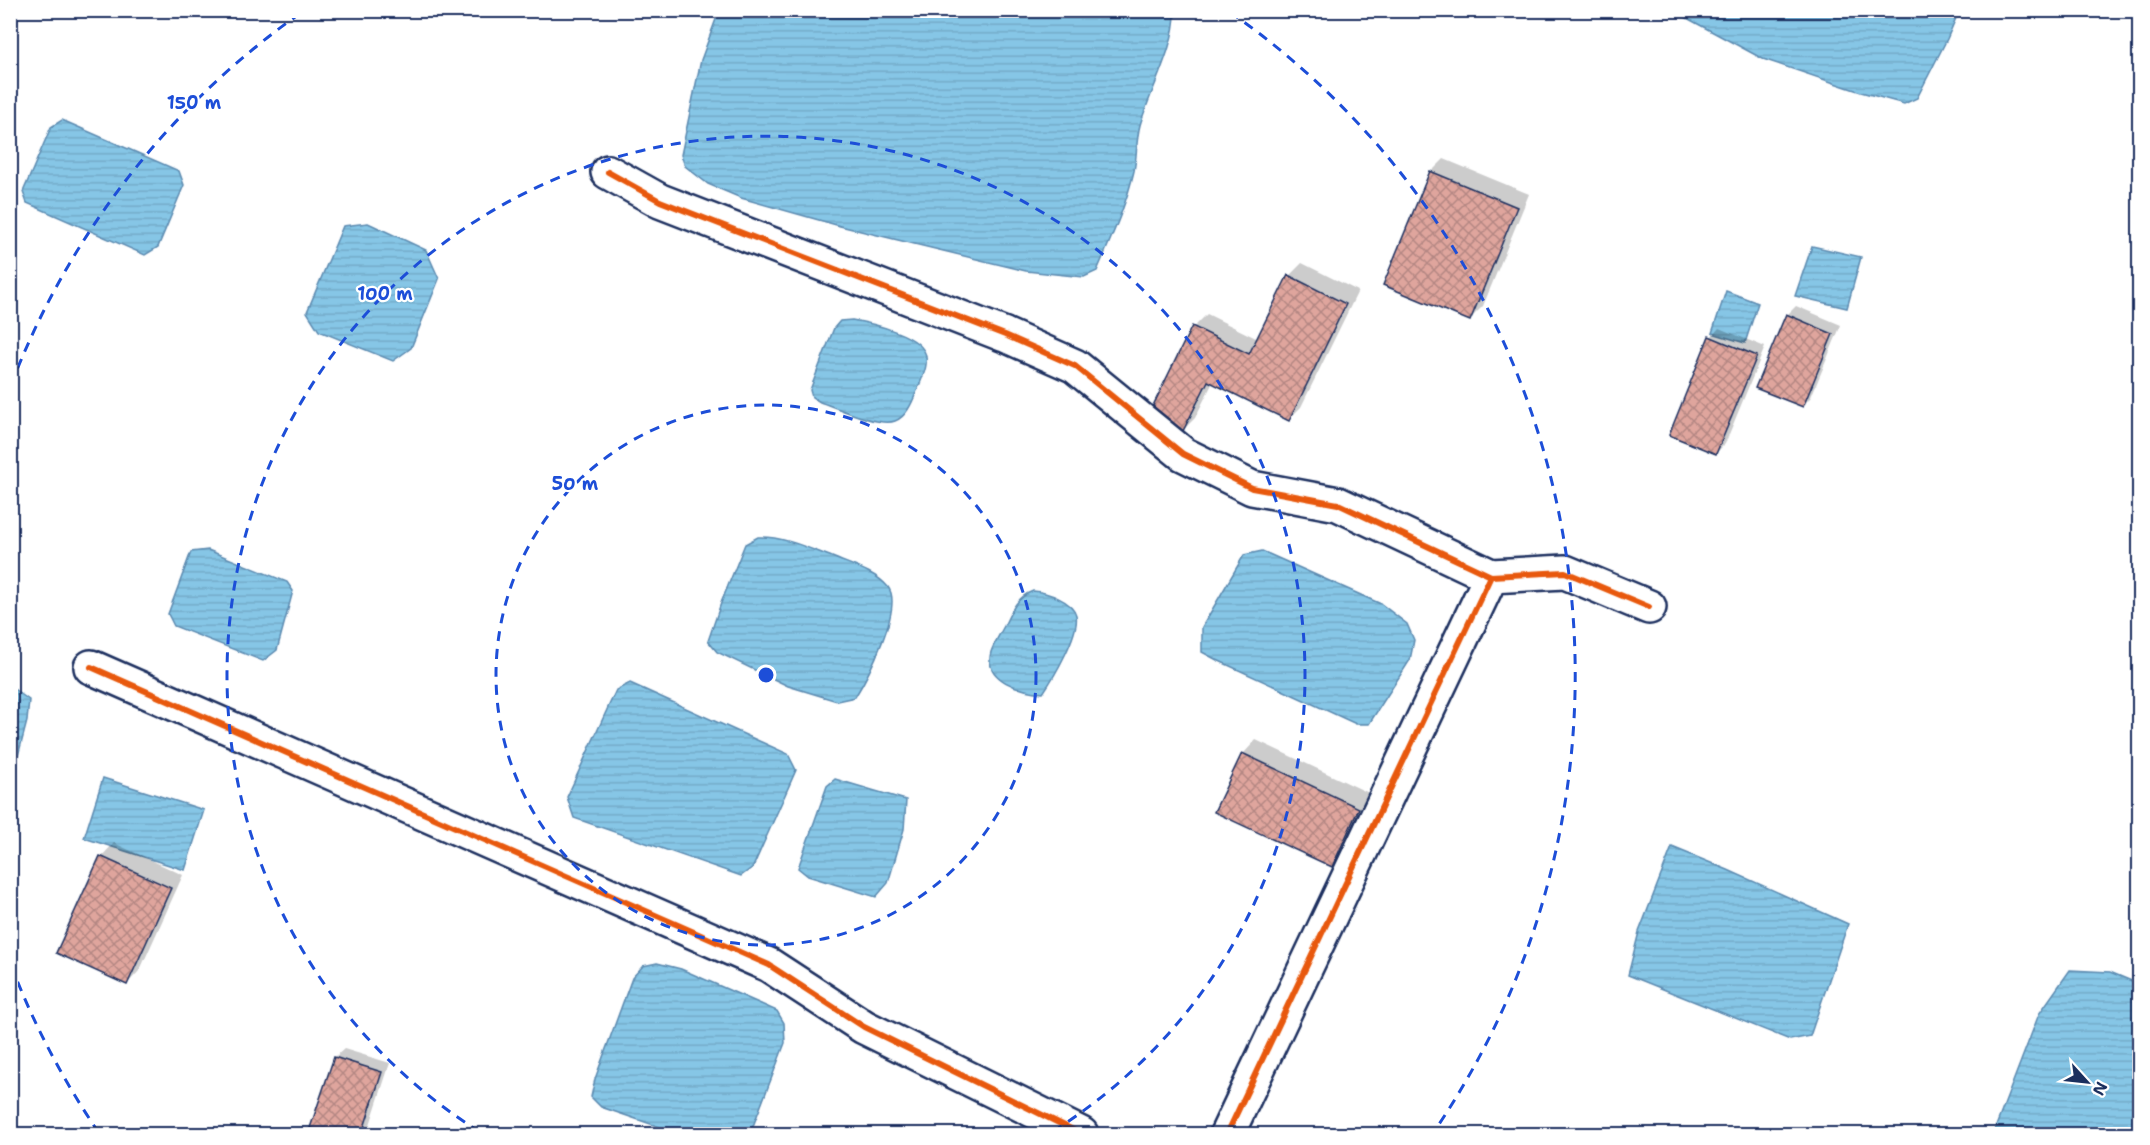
<svg xmlns="http://www.w3.org/2000/svg" width="2150" height="1145" font-family="'Shantell Sans',sans-serif">
<style>
.water{fill:url(#water-rules);stroke:#5b8ab0;stroke-width:1.5}
.shadow{fill:#0003}
.building{fill:url(#building-cross-hatch);stroke:#1b2f5e;stroke-width:1.5}
.lines{fill:none;stroke-linecap:round;stroke-linejoin:round}
.street-casing{stroke:#1b2f5e;stroke-width:38}
.street{stroke:#fff;stroke-width:33}
.cycleway-casing{stroke:#fff;stroke-width:10}
.cycleway{stroke:#e8590c;stroke-width:6}
.ring{fill:none;stroke:#1d4ed8;stroke-width:3;stroke-dasharray:10 8}
.centre{fill:#1d4ed8;stroke:#fff;stroke-width:3}
.ring-label{font-size:18px;text-anchor:middle;font-weight:bold;fill:#1d4ed8;stroke:#fff;stroke-width:4.5;stroke-linejoin:round;paint-order:stroke}
</style>
<defs>
<pattern id="water-rules" width="6" height="5" patternUnits="userSpaceOnUse" patternTransform="scale(1.5)"><rect width="6" height="5" fill="#86c6e6"/><path d="M0 2.5h6" fill="none" stroke="#73aac8"/></pattern>
<pattern id="building-cross-hatch" width="8" height="8" patternUnits="userSpaceOnUse" patternTransform="scale(1.5)"><rect width="8" height="8" fill="#dfa59d"/><path d="M0 0l8 8M0 8l8-8" fill="none" stroke="#b48783"/></pattern>
</defs>
<rect width="100%" height="100%" fill="#fff"/>
<filter id="ink" filterUnits="userSpaceOnUse"><feTurbulence type="fractalNoise" baseFrequency=".0167" numOctaves="2"/><feDisplacementMap in="SourceGraphic" scale="12" xChannelSelector="R" yChannelSelector="G"/><feConvolveMatrix kernelMatrix="1 2 1 2 8 2 1 2 1" color-interpolation-filters="sRGB"/></filter>
<g filter="url(#ink)">
<g class="water">
<path d="M719 11H1175C1176 45 1150 91 1140 125 1136 140 1137 156 1134 171 1126 206 1111 238 1097 271L1084 277 1026 271 840 226 741 198 708 184 685 166 681 155 701 60Z"/>
<polygon points="1667,11 1959,10 1959,11 1947,39 1917,98 1904,104 1861,92 1763,59 1685,17"/>
<polygon points="62,120 179,171 184,185 158,247 145,255 27,203 23,192 51,127"/>
<polygon points="368,223 426,250 439,279 411,348 393,361 319,331 307,312 343,226"/>
<polygon points="1812,246 1861,257 1847,308 1795,296"/>
<polygon points="1726,291 1758,303 1745,343 1712,333"/>
<path d="M852 320C871 323 924 335 926 357 928 368 920 383 916 393 912 403 906 417 895 421 879 427 837 408 820 402L812 397 810 390 834 328 840 321Z"/>
<path d="M758 537C783 536 808 548 832 557 850 565 875 571 888 587 904 607 867 678 855 697L837 701 788 686 717 652 708 641 721 603 745 544Z"/>
<polygon points="208,550 287,582 293,591 277,650 263,661 174,626 168,614 191,552"/>
<polygon points="1262,551 1381,604 1407,624 1414,640 1410,660 1369,724 1356,724 1217,660 1202,652 1202,627 1244,555"/>
<path d="M1033 591C1047 592 1073 601 1076 615 1080 633 1054 677 1043 693 1022 691 983 681 991 652 994 643 1000 634 1004 626 1011 611 1017 597 1033 591Z"/>
<polygon points="630,683 788,754 796,770 753,867 741,876 574,818 567,797 616,690"/>
<polygon points="11,687 29,700 27,721 11,783"/>
<polygon points="103,778 204,810 185,870 84,838"/>
<polygon points="835,779 906,800 904,829 888,883 876,897 808,876 798,868 827,786"/>
<polygon points="1672,847 1728,870 1848,924 1810,1036 1790,1040 1628,975 1639,932"/>
<polygon points="657,963 681,969 777,1011 784,1023 785,1043 750,1134 680,1134 601,1107 591,1097 595,1079 632,978 643,966"/>
<polygon points="2070,970 2110,972 2139,984 2139,1134 1993,1134 2039,1014"/>
</g>
<g class="shadow">
<polygon points="1444,159 1529,194 1483,306 1470,319 1431,172"/>
<polygon points="1302,263 1358,291 1301,407 1288,420 1213,382 1195,418 1182,431 1150,415 1194,327 1207,314 1258,339 1289,276"/>
<polygon points="1796,306 1841,325 1811,397 1802,406 1787,315"/>
<polygon points="1719,328 1765,347 1725,444 1716,453 1711,337"/>
<polygon points="1256,740 1371,794 1344,852 1331,865 1243,754"/>
<polygon points="114,843 183,875 140,970 127,984 101,857"/>
<polygon points="344,1049 390,1063 367,1134 310,1134 335,1057"/>
</g>
<g class="building">
<polygon points="1430,171 1517,207 1470,321 1383,285"/>
<polygon points="1288,275 1346,304 1289,421 1208,381 1182,433 1148,416 1192,326 1249,354"/>
<polygon points="1786,314 1833,334 1803,407 1755,388"/>
<polygon points="1709,336 1757,356 1716,454 1669,435"/>
<polygon points="1242,753 1359,808 1332,867 1214,812"/>
<polygon points="100,856 171,888 127,985 56,953"/>
<polygon points="334,1057 382,1072 362,1134 308,1134"/>
</g>
<g class="lines">
<g class="street-casing">
<g id="street">
<polyline points="608,172 660,201 1005,335 1075,366 1183,454 1252,488 1338,504 1491,576 1565,572 1649,607"/>
<polyline points="91,667 769,965 864,1027 1081,1134"/>
<polyline points="1227,1134 1491,576"/>
</g>
</g>
<use href="#street" class="street"/>
<g class="cycleway-casing">
<g id="cycleway">
<polyline points="608,172 660,201 1005,335 1075,366 1183,454 1252,488 1338,504 1491,576 1565,572 1649,607"/>
<polyline points="91,667 769,965 864,1027 1081,1134"/>
<polyline points="1227,1134 1491,576"/>
</g>
</g>
<use href="#cycleway" class="cycleway"/>
</g>
</g>
<g class="ring">
<circle cx="766" cy="675" r="270"/>
<path d="M480 1132A539 539 0 1 1 1052 1132"/>
<path d="M99 1133A809 809 0 0 1 11 965M11 385A809 809 0 0 1 302 12M1230 12A809 809 0 0 1 1433 1133"/>
</g>
<circle cx="766" cy="675" r="9" class="centre"/>
<g class="ring-label">
<text x="194" y="109">150 m</text>
<text x="385" y="300">100 m</text>
<text x="575" y="490">50 m</text>
</g>
<rect width="2150" height="1145" fill="none" stroke="#fff" stroke-width="36"/>
<rect x="18" y="18" width="2114" height="1109" fill="none" stroke="#1b2f5e" stroke-width="2" filter="url(#ink)"/>
<g transform="translate(2087 1082) rotate(117)" stroke="#ffffff" stroke-width="4.5" paint-order="stroke">
<path d="M0-4.5L10 22L0 15L-10 22Z" fill="#1b2f5e"/>
<text y="-9" font-size="16" font-weight="bold" text-anchor="middle" fill="#1b2f5e">N</text>
</g>
</svg>
